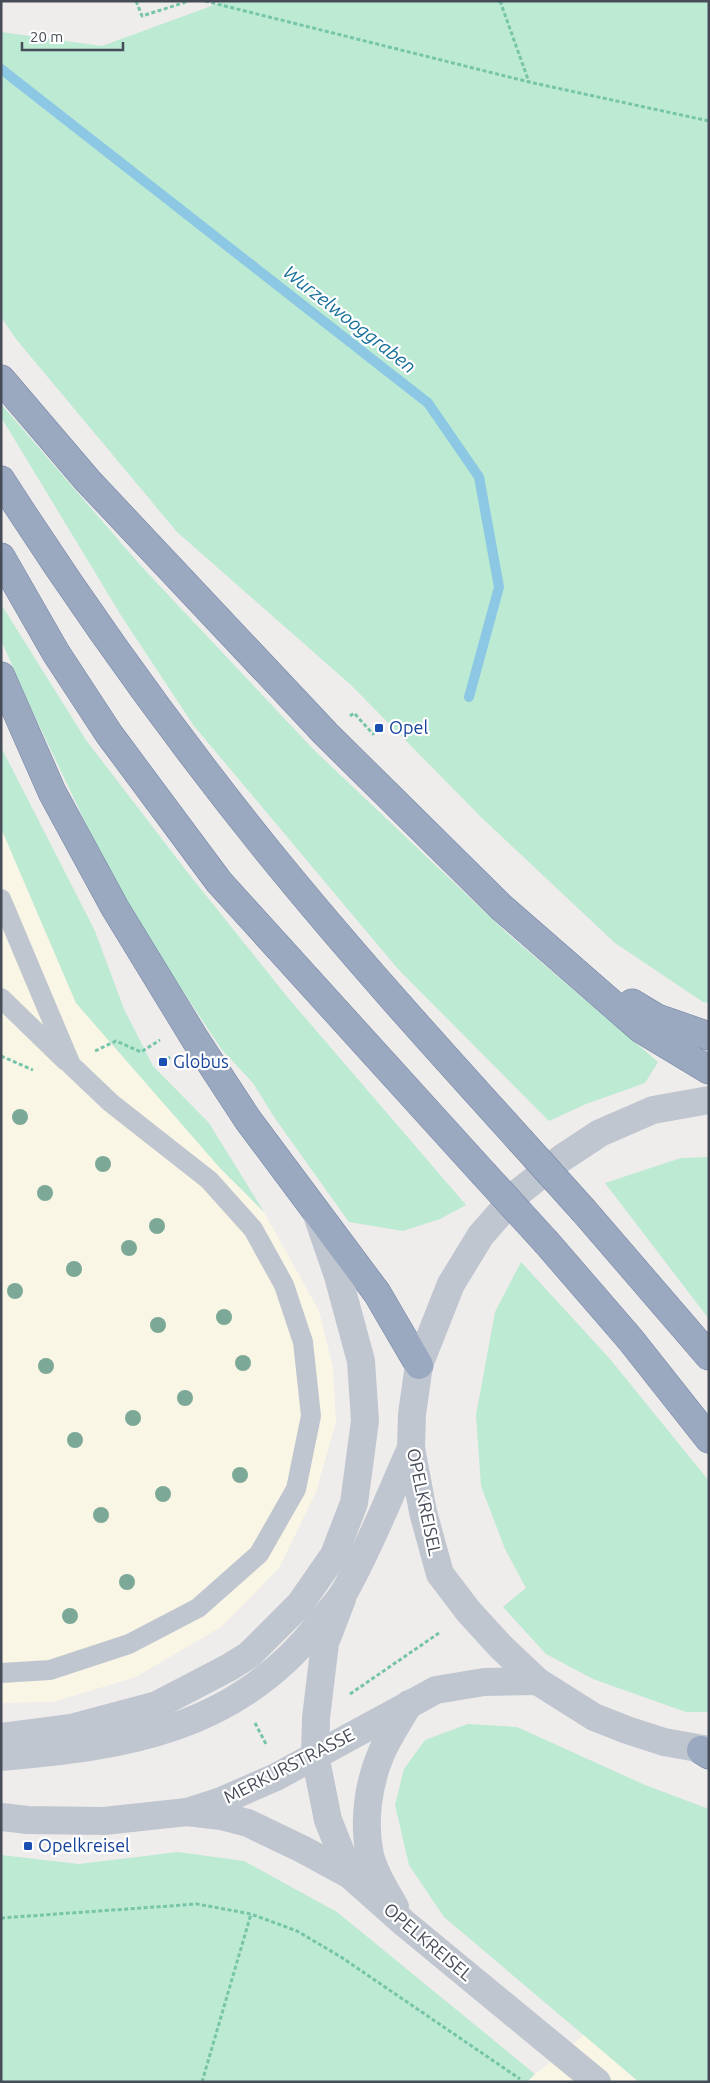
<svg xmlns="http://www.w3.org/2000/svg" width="710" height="2083" font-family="Ubuntu,sans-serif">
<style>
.commercial{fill:#faf6e5}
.green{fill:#bcead3}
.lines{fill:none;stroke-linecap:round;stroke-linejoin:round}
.stream{stroke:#8cc7e4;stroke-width:10}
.trunk-casing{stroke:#7284a3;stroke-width:29}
.path{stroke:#77c5a8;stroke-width:3;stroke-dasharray:4 2.5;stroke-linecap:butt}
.service{stroke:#c0c6d0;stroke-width:20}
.minor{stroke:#c0c6d0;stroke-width:28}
.tertiary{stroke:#c0c6d0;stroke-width:28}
.trunk{stroke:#9aa8c0;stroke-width:28}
.trunk-bridge-casing{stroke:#7284a3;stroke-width:29;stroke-linecap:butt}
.trunk-bridge{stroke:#9aa8c0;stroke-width:28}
.tree{fill:#7ca997}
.transit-dot{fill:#1a4fb4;stroke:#fff;stroke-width:2}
.labels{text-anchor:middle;stroke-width:4.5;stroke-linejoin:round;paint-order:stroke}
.transit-label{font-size:18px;fill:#164399;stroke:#fff;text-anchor:start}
.street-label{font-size:18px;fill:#464d58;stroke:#fff}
.water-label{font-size:19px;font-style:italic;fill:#176f9a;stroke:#fff}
</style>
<rect width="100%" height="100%" fill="#efecec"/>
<g class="commercial">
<polygon points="1,828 76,1003 220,1168 264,1212 319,1311 333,1368 336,1422 316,1492 279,1568 221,1627 136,1677 53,1702 1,1703"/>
<polygon points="584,2035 639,2082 527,2082 535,2074"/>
</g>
<g class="green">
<polygon points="225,1 709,1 709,1003 703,1002 615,943 482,818 351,685 177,532 16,339 1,317 1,32 102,46"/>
<polygon points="1,404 141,566 314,750 508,934 658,1062 645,1083 586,1104 549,1121 398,969 194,726 122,617 1,417"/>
<polygon points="1,604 86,740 188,873 289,999 466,1205 440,1219 403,1231 349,1222 274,1117 253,1083 222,1050 143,931 89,830 29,704 1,640"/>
<polygon points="1,747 95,931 124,1009 153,1066 209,1123 264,1212 220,1168 76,1003 1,828"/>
<polygon points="709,1157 709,1319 605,1183 681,1158"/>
<polygon points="521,1262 610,1359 709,1481 709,1712 686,1712 593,1679 546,1654 503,1607 526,1588 505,1549 481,1486 476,1415 495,1312"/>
<polygon points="468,1724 517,1727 645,1785 709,1809 709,2082 639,2082 444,1917 409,1865 395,1805 404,1769 425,1740"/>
<polygon points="178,1852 244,1861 337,1912 535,2074 527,2082 1,2082 1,1855 79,1864"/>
</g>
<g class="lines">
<polyline class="stream" points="1,69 428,403 479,477 499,587 469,697"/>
<g class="trunk-casing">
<g id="trunk">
<polyline points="1,379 88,481 326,734 501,907 641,1029 709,1070"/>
<path d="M1 480C83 608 172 732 267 850 348 950 434 1045 520 1140"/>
<polyline points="1,557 56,653 109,734 219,882 483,1173"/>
<polyline points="1,676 52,792 115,908 195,1039 248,1120 377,1293 419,1365"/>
<polyline points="632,1003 657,1018 709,1036"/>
<polyline points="584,1211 709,1356"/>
<polyline points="547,1243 630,1339 709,1439"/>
<polyline points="701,1750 709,1755"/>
</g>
</g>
<g class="path">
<polyline points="136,1 142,16 189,1"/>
<polyline points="205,1 529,82 709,121"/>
<polyline points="500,1 529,82"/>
<polyline points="350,716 354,713 373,734 379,728"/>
<polyline points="95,1051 116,1041 141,1052 160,1040"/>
<polyline points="1,1056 33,1070"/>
<polyline points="163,1062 170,1057"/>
<polyline points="350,1694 439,1633"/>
<polyline points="255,1723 267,1746"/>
<polyline points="1,1918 197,1904 251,1914 297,1931 341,1957 520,2079"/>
<polyline points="202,2082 251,1914"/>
</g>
<g class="service">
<polyline points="1,899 71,1065 111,1103 209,1180 253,1229 284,1285 303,1342 311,1416 296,1489 259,1554 198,1608 129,1644 50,1670 1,1673"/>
<polyline points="1,998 66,1061"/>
</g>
<g class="minor">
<polyline points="342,1599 325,1643 316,1718 315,1755 328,1820 350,1875"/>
<polyline points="187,1812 221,1816 248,1823 302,1849 350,1875 404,1923 597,2082"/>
<path d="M395 1907C386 1891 374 1873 370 1855 363 1823 368 1784 381 1754 388 1737 400 1720 409 1704"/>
</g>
<g class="tertiary">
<polyline points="709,1100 653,1110 600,1133 562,1158 519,1192 481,1235 451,1284 419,1365 412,1414 411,1448 423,1512 440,1574 469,1612 501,1647 537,1681 594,1717 627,1730 664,1742 709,1750"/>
<polyline points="1,1737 71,1728 157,1705 228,1668 249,1655 300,1604 334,1555 354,1503 365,1421 361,1361 338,1276 318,1218"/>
<path d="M1 1757C125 1747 237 1729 318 1625 327 1614 339 1602 346 1589 371 1544 390 1495 411 1448"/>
<polyline points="1,1817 28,1820 104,1821 187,1812 221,1801 276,1777 436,1690 484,1682 537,1681"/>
</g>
<use href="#trunk" class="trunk"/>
<g class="trunk-bridge-casing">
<g id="trunk-bridge">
<polyline points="520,1140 584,1211"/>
<polyline points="483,1173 547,1243"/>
</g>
</g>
<use href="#trunk-bridge" class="trunk-bridge"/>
</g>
<g class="tree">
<circle cx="20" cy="1117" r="8"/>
<circle cx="103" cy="1164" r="8"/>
<circle cx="45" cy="1193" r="8"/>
<circle cx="157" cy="1226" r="8"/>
<circle cx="129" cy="1248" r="8"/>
<circle cx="74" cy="1269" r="8"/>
<circle cx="15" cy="1291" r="8"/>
<circle cx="224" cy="1317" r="8"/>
<circle cx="158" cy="1325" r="8"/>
<circle cx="243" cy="1363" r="8"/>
<circle cx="46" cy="1366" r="8"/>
<circle cx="185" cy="1398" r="8"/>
<circle cx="133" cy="1418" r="8"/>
<circle cx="75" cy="1440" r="8"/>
<circle cx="240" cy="1475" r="8"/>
<circle cx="163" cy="1494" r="8"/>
<circle cx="101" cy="1515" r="8"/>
<circle cx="127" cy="1582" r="8"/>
<circle cx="70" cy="1616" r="8"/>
</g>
<g class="transit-dot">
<rect x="374" y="723" width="10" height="10" rx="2.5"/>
<rect x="158" y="1057" width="10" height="10" rx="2.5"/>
<rect x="23" y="1841" width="10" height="10" rx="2.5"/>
</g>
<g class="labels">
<g class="transit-label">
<text x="389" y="734">Opel</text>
<text x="173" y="1068">Globus</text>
<text x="38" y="1852">Opelkreisel</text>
</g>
<g class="street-label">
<text transform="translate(424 1502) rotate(78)" y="6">OPELKREISEL</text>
<text transform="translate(289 1766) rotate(-27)" y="6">MERKURSTRASSE</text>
<text transform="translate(428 1942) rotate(40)" y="6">OPELKREISEL</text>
</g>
<g class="water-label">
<text transform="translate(350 319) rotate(38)" y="7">Wurzelwooggraben</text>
</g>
</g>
<rect width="710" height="2083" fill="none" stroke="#464d58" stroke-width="5"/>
<path d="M22 42v8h101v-8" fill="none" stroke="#464d58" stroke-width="2.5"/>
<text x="30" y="42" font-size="15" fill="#464d58" stroke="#ffffff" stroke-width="4" paint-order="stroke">20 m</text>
</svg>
